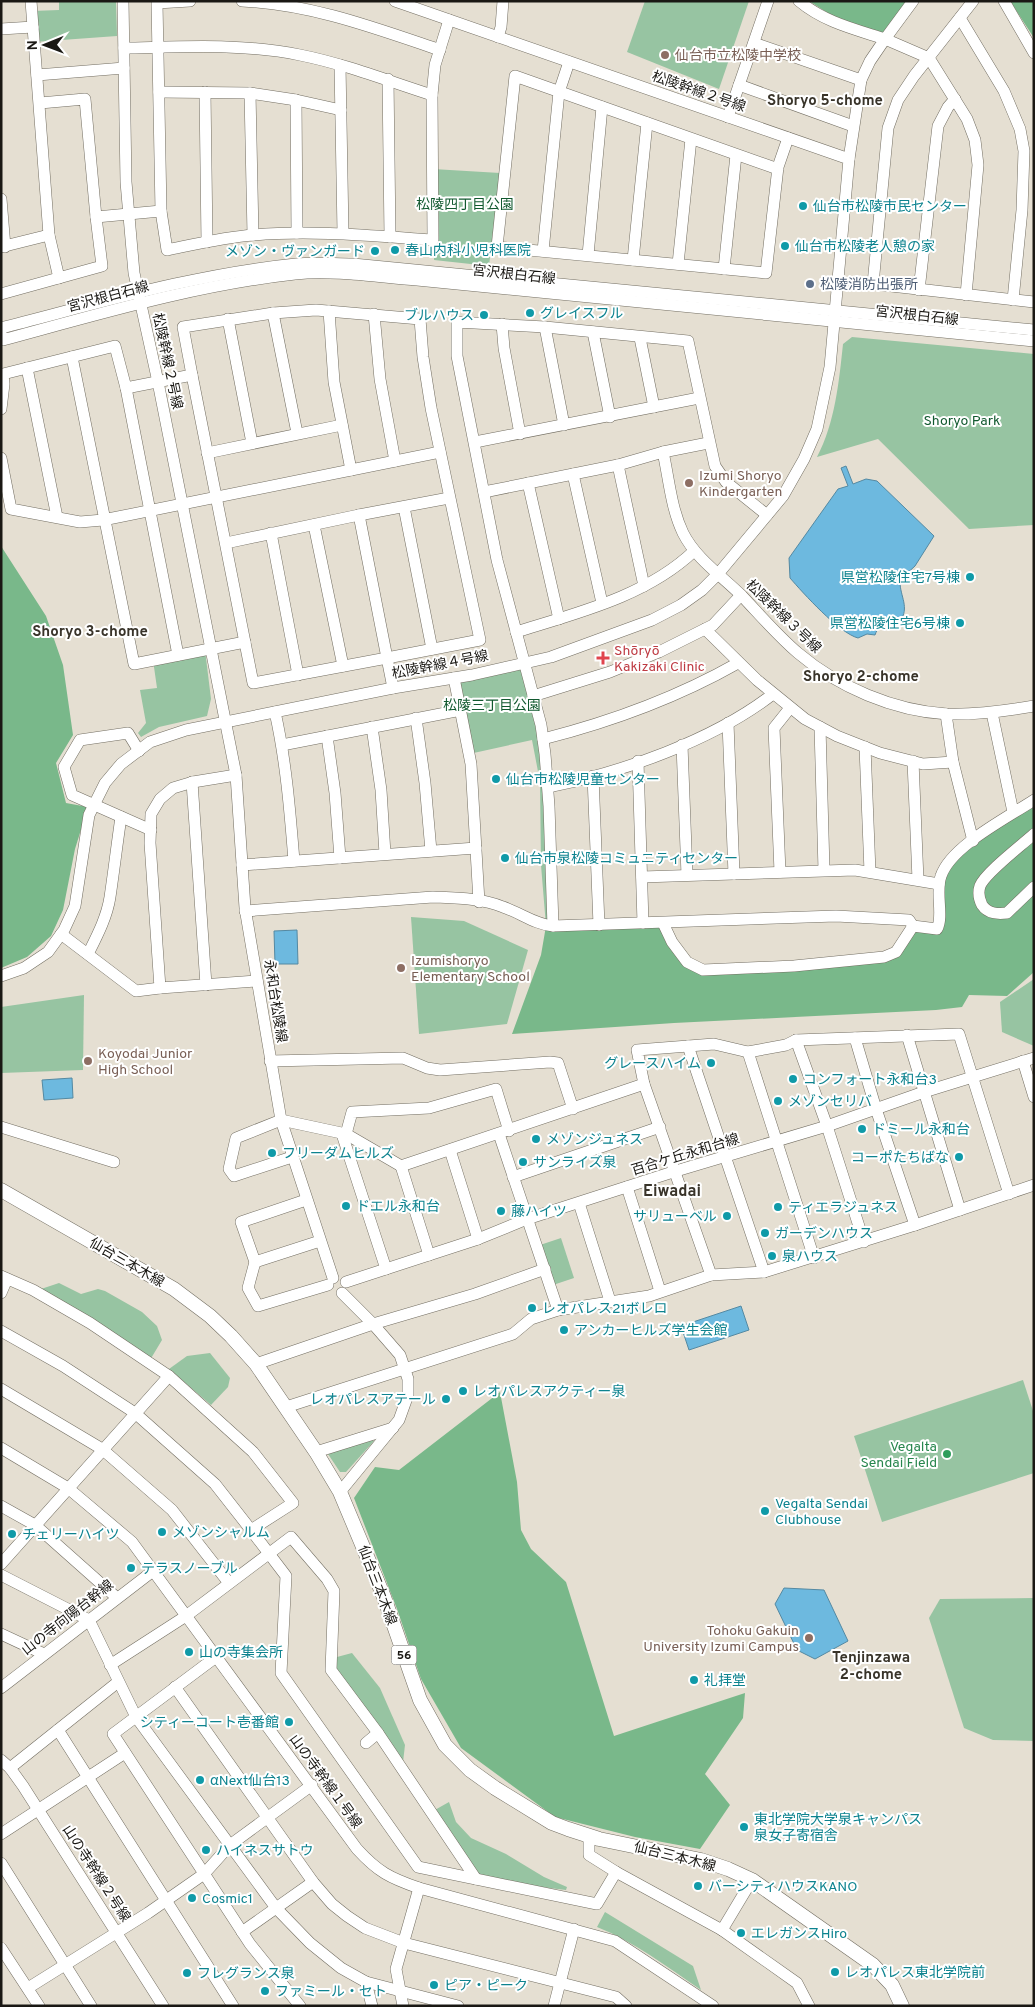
<svg xmlns="http://www.w3.org/2000/svg" width="1035" height="2007" font-family="Overpass,'Noto Sans JP',sans-serif">
<style>
.green{fill:#97c4a2}
.forest{fill:#79b88a}
.water{fill:#6db9df;stroke:#5489a2}
.lines{fill:none;stroke-linecap:round;stroke-linejoin:round}
.minor-casing{stroke:#736e62;stroke-width:12}
.major-casing{stroke:#736e62;stroke-width:15}
.minor{stroke:#fff;stroke-width:11}
.major{stroke:#fff;stroke-width:14}
.education-dot{fill:#8d6e63;stroke:#fff;stroke-width:2}
.culture-dot{fill:#0f9aa8;stroke:#fff;stroke-width:2}
.service-dot{fill:#5c6f8a;stroke:#fff;stroke-width:2}
.health-dot{fill:#e0444e;stroke:#fff;stroke-width:2}
.leisure-dot{fill:#2e9e5b;stroke:#fff;stroke-width:2}
.labels{text-anchor:middle;stroke-width:4;stroke-linejoin:round;paint-order:stroke}
.shield{fill:#fff;stroke:#5f5d5a;stroke-width:1}
.shield-label{font-size:12px;font-weight:bold;fill:#1a1814}
.education-label{font-size:14px;fill:#785e54;stroke:#fff;text-anchor:start}
.street-label{font-size:14px;fill:#1a1814;stroke:#fff}
.park-label{font-size:14px;fill:#11592f;stroke:#fff}
.culture-label{font-size:14px;fill:#0d838f;stroke:#fff;text-anchor:start}
.service-label{font-size:14px;fill:#4e5e75;stroke:#fff;text-anchor:start}
.health-label{font-size:14px;fill:#be3a42;stroke:#fff;text-anchor:start}
.leisure-label{font-size:14px;fill:#27864d;stroke:#fff;text-anchor:end}
.neighbourhood-label{font-size:15px;font-weight:bold;fill:#39342a;stroke:#fff}
.quarter-label{font-size:16px;font-weight:bold;fill:#39342a;stroke:#fff}
</style>
<rect width="100%" height="100%" fill="#e5dfd2"/>
<g class="green">
<polygon points="59,1 116,1 117,36 34,42 32,11 59,10"/>
<polygon points="645,1 749,1 719,89 627,52"/>
<polygon points="433,169 500,173 489,266 434,260"/>
<path d="M852 337 1034 354V525L969 529 878 439 817 457C835 423 839 382 843 344Z"/>
<polygon points="205,650 211,699 207,716 159,727 141,737 138,733 146,723 140,690 157,688 153,660"/>
<polygon points="524,663 541,725 553,926 546,926 541,865 540,782 532,740 469,754 454,678"/>
<polygon points="411,917 464,921 528,950 507,1024 419,1034"/>
<polygon points="1034,979 1034,1046 1002,1032 1000,1002"/>
<polygon points="84,995 83,1070 1,1073 1,1007"/>
<polygon points="561,1238 574,1278 553,1285 540,1245"/>
<polygon points="59,1283 81,1294 98,1289 105,1291 142,1312 157,1326 162,1340 150,1360 38,1290"/>
<polygon points="210,1353 230,1378 228,1387 211,1405 169,1369 187,1356"/>
<polygon points="1023,1380 1034,1414 1034,1473 882,1522 854,1436"/>
<polygon points="371,1438 374,1441 346,1472 340,1472 328,1454"/>
<polygon points="1034,1598 1034,1741 993,1740 964,1728 929,1618 940,1599"/>
<polygon points="352,1653 380,1688 405,1745 403,1762 337,1670 337,1657"/>
<polygon points="449,1802 456,1822 471,1838 506,1854 544,1877 567,1887 566,1890 533,1886 479,1874 433,1811"/>
<path d="M605 1912 693 1966 701 1990C667 1967 635 1942 597 1927Z"/>
</g>
<g class="forest">
<polygon points="809,1 907,1 884,35 831,15"/>
<polygon points="1010,1 1034,1 1034,38"/>
<polygon points="1,546 46,616 63,665 73,735 56,763 66,803 88,807 75,849 63,910 51,936 27,957 1,968"/>
<polygon points="1034,805 1034,972 1007,996 969,995 962,1007 936,1010 674,1023 512,1034 541,955 546,926 663,923 687,962 703,970 892,959 913,926 937,928 940,877 973,841"/>
<polygon points="500,1392 517,1482 521,1530 531,1549 566,1582 614,1736 745,1693 743,1718 705,1774 730,1805 700,1849 635,1837 555,1817 461,1748 421,1679 397,1609 354,1498 375,1467 399,1470"/>
</g>
<g class="water">
<path d="M846 466 853 484 866 479 877 481 934 536 915 566 902 578 900 582C900 596 910 608 900 621 887 624 880 621 875 635L867 634 858 638C839 633 803 593 790 578L789 558 838 489 848 486 841 468Z"/>
<polygon points="297,930 298,964 275,964 274,931"/>
<polygon points="72,1078 73,1098 44,1100 42,1080"/>
<polygon points="741,1306 749,1330 689,1350 681,1326"/>
<polygon points="784,1588 824,1590 848,1641 815,1659 797,1650 775,1604"/>
</g>
<g class="lines">
<g class="minor-casing">
<g id="minor">
<polyline points="31,1 49,235 59,278"/>
<polyline points="123,1 126,182 134,273 158,382 236,775 245,908 281,1120 333,1278"/>
<path d="M190 1 157 3 161 211 167 250C196 244 225 237 254 235 314 230 373 236 433 240L432 95 435 65 449 20"/>
<path d="M242 1C311 4 375 28 440 50"/>
<path d="M799 1C824 22 854 29 885 39L870 61 861 80 849 159"/>
<polyline points="913,1 885,39 929,58 967,119 975,140 978,165 966,295"/>
<polyline points="973,1 914,76 898,100 888,128 873,284 1034,302"/>
<polyline points="1004,1 1034,53"/>
<polyline points="960,18 1004,91 1020,129 1024,151 1022,210 1013,300"/>
<polyline points="1,29 33,27"/>
<polyline points="498,37 501,27 503,1"/>
<polyline points="754,43 861,80"/>
<path d="M124 48C182 47 243 43 300 55 345 64 388 81 432 95"/>
<polyline points="340,65 343,233"/>
<polyline points="37,75 124,68"/>
<polyline points="388,79 390,237"/>
<polyline points="739,85 853,126"/>
<polyline points="159,92 250,93 296,100 341,110"/>
<polyline points="205,92 207,242"/>
<polyline points="250,93 253,235"/>
<polyline points="296,100 297,233"/>
<polyline points="40,103 85,99 96,217"/>
<polyline points="728,117 768,1"/>
<polyline points="778,169 515,76 497,247 766,273 778,167 788,138"/>
<polyline points="1,199 5,247"/>
<polyline points="1,247 49,235"/>
<polyline points="543,251 559,92 569,62"/>
<polyline points="588,255 602,107"/>
<polyline points="633,260 647,123"/>
<polyline points="678,264 691,139"/>
<polyline points="724,269 736,155"/>
<polyline points="919,290 938,126 948,107 955,99"/>
<polyline points="1,294 102,266 96,217 161,211"/>
<polyline points="329,311 334,382 351,470 440,452"/>
<polyline points="273,313 297,433"/>
<polyline points="374,314 380,379 395,461"/>
<polyline points="228,319 252,443"/>
<polyline points="502,324 504,348 520,434"/>
<polyline points="545,327 564,425"/>
<path d="M1 328C99 303 195 274 296 264 315 262 334 264 353 264L1034 330"/>
<polyline points="593,332 610,417"/>
<path d="M1 334 3 340C99 314 196 285 295 274 333 270 378 277 417 280L1034 341"/>
<polyline points="640,338 654,407"/>
<polyline points="72,357 134,664 245,642"/>
<polyline points="27,368 57,517"/>
<polyline points="192,375 253,683 387,658 359,515 449,498"/>
<polyline points="126,388 178,655"/>
<polyline points="1,409 4,384 3,374 115,346 126,388 192,375 183,327 273,313 316,310 420,319 423,357 431,408 480,640 387,658 393,688"/>
<polyline points="475,442 699,398"/>
<path d="M663 452C669 479 671 508 683 533 696 559 722 576 742 596 760 615 778 636 798 653 838 687 894 711 947 714 977 715 1005 711 1034 706"/>
<polyline points="207,453 342,425"/>
<polyline points="1,458 11,509 80,522 103,520 351,470"/>
<polyline points="618,465 644,586"/>
<polyline points="573,474 602,603"/>
<polyline points="528,483 559,619"/>
<polyline points="484,492 618,465 663,452 708,443"/>
<polyline points="404,507 432,649"/>
<polyline points="314,525 343,666"/>
<polyline points="271,533 298,675"/>
<polyline points="226,543 359,515"/>
<polyline points="705,629 757,680 805,719 837,736 880,753 923,764 953,762"/>
<path d="M516 632C577 613 647 596 694 551"/>
<polyline points="454,678 471,764 479,902"/>
<polyline points="533,696 610,672 659,652 713,625 741,595"/>
<path d="M275 712C286 761 290 811 294 861"/>
<polyline points="992,713 1013,812"/>
<polyline points="946,714 953,762 973,841"/>
<polyline points="416,718 425,783 431,851"/>
<polyline points="728,723 734,874"/>
<polyline points="372,727 381,790 385,854"/>
<polyline points="820,727 824,870"/>
<polyline points="327,736 335,793 340,858"/>
<path d="M543 739C610 722 678 697 738 663"/>
<polyline points="282,745 461,710"/>
<polyline points="682,745 687,875"/>
<polyline points="865,747 870,872"/>
<polyline points="139,751 128,733 80,740 64,767 72,795 151,830"/>
<polyline points="638,761 643,923"/>
<polyline points="913,761 918,880"/>
<polyline points="236,775 193,782 173,788 160,799 151,814 150,843 160,988 257,981"/>
<polyline points="593,776 599,925"/>
<polyline points="192,782 206,985"/>
<path d="M548 787C621 773 714 740 773 694"/>
<path d="M1034 834C1022 845 985 873 980 886 978 892 979 899 982 905 988 914 998 914 1007 913L1034 887"/>
<polyline points="242,865 476,848"/>
<polyline points="780,872 774,728 790,708"/>
<polyline points="642,877 855,870 939,884"/>
<path d="M245 911 433 897C456 898 482 898 503 907 521 913 534 924 553 926L836 916 909 920 913 926 937 929C944 916 935 892 941 876 951 846 1007 818 1034 800"/>
<polyline points="663,923 672,942 687,962 703,970 794,966 884,957 896,952 913,926"/>
<polyline points="553,926 549,806 545,754 541,725 497,560 457,356 457,322 545,327 688,341 715,466 726,482 767,515"/>
<polyline points="61,934 136,991 160,988"/>
<path d="M88 954C97 936 107 917 110 897 114 870 117 844 121 817"/>
<polyline points="1,976 24,968 48,952 64,930 75,906 89,815 105,783 121,764 150,742 186,730 393,688 472,675 551,657 652,620 681,605 702,590 718,574 783,496 804,459 817,429 830,367 849,159 395,1"/>
<polyline points="907,1035 960,1210"/>
<polyline points="855,1038 876,1109 915,1225"/>
<polyline points="796,1040 827,1126 864,1242"/>
<polyline points="688,1046 764,1272"/>
<polyline points="748,1052 814,1258"/>
<polyline points="270,1061 403,1058 427,1068 440,1070 550,1062 558,1063 573,1109"/>
<polyline points="1023,1061 1034,1097"/>
<polyline points="1,1127 114,1162"/>
<polyline points="342,1134 386,1269"/>
<polyline points="346,1134 352,1112 429,1108 496,1089 509,1131"/>
<polyline points="499,1134 558,1310"/>
<polyline points="450,1150 478,1239"/>
<polyline points="292,1157 234,1176 229,1169 236,1138 281,1120 346,1134 401,1166 644,1084"/>
<polyline points="401,1166 429,1255"/>
<polyline points="513,1177 660,1127"/>
<polyline points="627,1187 660,1291"/>
<polyline points="306,1200 241,1222 255,1262 320,1241"/>
<polyline points="579,1203 610,1301"/>
<polyline points="255,1262 248,1288 258,1306 328,1285"/>
<polyline points="711,1275 644,1084 637,1050 714,1044 748,1052 786,1045 796,1040 959,1034 1009,1194"/>
<polyline points="1,1276 33,1290 90,1323 169,1376 253,1452 293,1503 251,1530"/>
<polyline points="346,1282 478,1239 527,1219 676,1171 827,1126 924,1092 1034,1058"/>
<polyline points="1,1293 7,1279"/>
<polyline points="1,1331 63,1366 135,1413 215,1484 251,1530 286,1576 281,1673 418,1867 597,1904 616,1872"/>
<polyline points="256,1364 373,1324 475,1294 545,1269"/>
<polyline points="1,1389 102,1449 172,1510 229,1583"/>
<polyline points="286,1407 513,1334 531,1319 558,1310 649,1296 711,1275 764,1272 915,1225 1034,1185"/>
<path d="M1 1448 68 1488 132 1542 357 1849C378 1872 390 1878 419 1888L615 1941 713 2006"/>
<polyline points="316,1452 393,1428"/>
<polyline points="340,1492 399,1420 408,1395 408,1379 400,1355 373,1324 342,1293"/>
<polyline points="1,1506 35,1525 116,1597"/>
<polyline points="1,1564 169,1376"/>
<polyline points="1,1575 89,1620 136,1717 276,1908 310,1943 341,1968 366,1982 458,2006"/>
<polyline points="1,1634 44,1654"/>
<polyline points="216,1657 113,1734 250,1944 300,2006"/>
<polyline points="110,1665 186,1616 291,1537 327,1579 334,1591 331,1670 378,1733 476,1879"/>
<polyline points="175,1687 313,1882 332,1904 347,1916 365,1928 404,1943 616,1997 626,2006"/>
<polyline points="1,1688 153,1571"/>
<polyline points="58,1730 233,2006"/>
<polyline points="366,1743 378,1733"/>
<polyline points="1,1760 10,1768 23,1786 163,2006"/>
<polyline points="10,1768 118,1682"/>
<polyline points="1,1834 125,1753"/>
<polyline points="589,1836 589,1855 616,1872 722,1930 797,1983 809,2006"/>
<polyline points="1,1863 91,2006"/>
<polyline points="722,1930 752,1880"/>
<polyline points="242,1932 313,1882"/>
<polyline points="1,1948 39,2006"/>
<polyline points="366,1982 372,2006"/>
<polyline points="28,1988 148,1913 204,1874 230,1845 312,1785"/>
<polyline points="403,2006 396,1969 419,1888"/>
<polyline points="554,2006 574,1929"/>
</g>
</g>
<g class="major-casing">
<polyline id="major" points="1,1190 174,1289 210,1316 231,1336 256,1364 316,1452 340,1492 384,1597 420,1700 445,1745 470,1770 495,1788 552,1823 568,1829 599,1839 701,1860 728,1869 752,1880 873,1965 892,1985 902,2006"/>
</g>
<use href="#minor" class="minor"/>
<use href="#major" class="major"/>
</g>
<g class="education-dot">
<circle cx="665" cy="55" r="5"/>
<circle cx="689" cy="483" r="5"/>
<circle cx="401" cy="968" r="5"/>
<circle cx="88" cy="1061" r="5"/>
<circle cx="809" cy="1638" r="5"/>
</g>
<g class="culture-dot">
<circle cx="803" cy="206" r="5"/>
<circle cx="785" cy="246" r="5"/>
<circle cx="395" cy="250" r="5"/>
<circle cx="375" cy="251" r="5"/>
<circle cx="530" cy="313" r="5"/>
<circle cx="484" cy="315" r="5"/>
<circle cx="970" cy="577" r="5"/>
<circle cx="960" cy="623" r="5"/>
<circle cx="496" cy="779" r="5"/>
<circle cx="505" cy="858" r="5"/>
<circle cx="711" cy="1063" r="5"/>
<circle cx="793" cy="1079" r="5"/>
<circle cx="778" cy="1101" r="5"/>
<circle cx="862" cy="1129" r="5"/>
<circle cx="536" cy="1139" r="5"/>
<circle cx="272" cy="1153" r="5"/>
<circle cx="959" cy="1157" r="5"/>
<circle cx="523" cy="1162" r="5"/>
<circle cx="346" cy="1206" r="5"/>
<circle cx="778" cy="1207" r="5"/>
<circle cx="501" cy="1211" r="5"/>
<circle cx="727" cy="1216" r="5"/>
<circle cx="765" cy="1233" r="5"/>
<circle cx="772" cy="1256" r="5"/>
<circle cx="532" cy="1308" r="5"/>
<circle cx="564" cy="1330" r="5"/>
<circle cx="463" cy="1391" r="5"/>
<circle cx="446" cy="1399" r="5"/>
<circle cx="765" cy="1511" r="5"/>
<circle cx="162" cy="1532" r="5"/>
<circle cx="12" cy="1534" r="5"/>
<circle cx="131" cy="1568" r="5"/>
<circle cx="189" cy="1652" r="5"/>
<circle cx="694" cy="1680" r="5"/>
<circle cx="289" cy="1722" r="5"/>
<circle cx="200" cy="1780" r="5"/>
<circle cx="744" cy="1827" r="5"/>
<circle cx="206" cy="1850" r="5"/>
<circle cx="698" cy="1886" r="5"/>
<circle cx="192" cy="1898" r="5"/>
<circle cx="741" cy="1933" r="5"/>
<circle cx="835" cy="1972" r="5"/>
<circle cx="187" cy="1973" r="5"/>
<circle cx="434" cy="1985" r="5"/>
<circle cx="265" cy="1991" r="5"/>
</g>
<circle class="service-dot" cx="810" cy="284" r="5"/>
<path class="health-dot" d="M600.5 650.5h5v5h5v5h-5v5h-5v-5h-5v-5h5z"/>
<circle class="leisure-dot" cx="947" cy="1454" r="5"/>
<g class="labels">
<rect class="shield" x="391.5" y="1645.5" width="25" height="19" rx="4"/>
<g class="shield-label">
<text x="404" y="1659">56</text>
</g>
<g class="education-label">
<text x="675" y="60">仙台市立松陵中学校</text>
<text x="699" y="480">Izumi Shoryo<tspan x="699" dy="16">Kindergarten</tspan></text>
<text x="411" y="965">Izumishoryo<tspan x="411" dy="16">Elementary School</tspan></text>
<text x="98" y="1058">Koyodai Junior<tspan x="98" dy="16">High School</tspan></text>
<text x="799" y="1635" text-anchor="end">Tohoku Gakuin<tspan x="799" dy="16">University Izumi Campus</tspan></text>
</g>
<g class="street-label">
<text transform="translate(699 91) rotate(19)" y="5">松陵幹線２号線</text>
<text transform="translate(514 274) rotate(6)" y="5">宮沢根白石線</text>
<text transform="translate(108 296) rotate(-15)" y="5">宮沢根白石線</text>
<text transform="translate(917 315) rotate(6)" y="5">宮沢根白石線</text>
<text transform="translate(168 361) rotate(78)" y="5">松陵幹線２号線</text>
<text transform="translate(784 616) rotate(44)" y="5">松陵幹線３号線</text>
<text transform="translate(440 664) rotate(-11)" y="5">松陵幹線４号線</text>
<text transform="translate(276 1001) rotate(81)" y="5">永和台松陵線</text>
<text transform="translate(685 1154) rotate(-17)" y="5">百合ケ丘永和台線</text>
<text transform="translate(127 1262) rotate(30)" y="5">仙台三本木線</text>
<text transform="translate(378 1585) rotate(69)" y="5">仙台三本木線</text>
<text transform="translate(67 1617) rotate(-38)" y="5">山の寺向陽台幹線</text>
<text transform="translate(326 1781) rotate(54)" y="5">山の寺幹線１号線</text>
<text transform="translate(675 1856) rotate(14)" y="5">仙台三本木線</text>
<text transform="translate(97 1873) rotate(57)" y="5">山の寺幹線２号線</text>
</g>
<g class="park-label">
<text x="465" y="209">松陵四丁目公園</text>
<text x="962" y="425">Shoryo Park</text>
<text x="492" y="710">松陵三丁目公園</text>
</g>
<g class="culture-label">
<text x="813" y="211">仙台市松陵市民センター</text>
<text x="795" y="251">仙台市松陵老人憩の家</text>
<text x="405" y="255">春山内科小児科医院</text>
<text x="365" y="256" text-anchor="end">メゾン・ヴァンガード</text>
<text x="540" y="318">グレイスフル</text>
<text x="474" y="320" text-anchor="end">ブルハウス</text>
<text x="960" y="582" text-anchor="end">県営松陵住宅7号棟</text>
<text x="950" y="628" text-anchor="end">県営松陵住宅6号棟</text>
<text x="506" y="784">仙台市松陵児童センター</text>
<text x="515" y="863">仙台市泉松陵コミュニティセンター</text>
<text x="701" y="1068" text-anchor="end">グレースハイム</text>
<text x="803" y="1084">コンフォート永和台3</text>
<text x="788" y="1106">メゾンセリバ</text>
<text x="872" y="1134">ドミール永和台</text>
<text x="546" y="1144">メゾンジュネス</text>
<text x="282" y="1158">フリーダムヒルズ</text>
<text x="949" y="1162" text-anchor="end">コーポたちばな</text>
<text x="533" y="1167">サンライズ泉</text>
<text x="356" y="1211">ドエル永和台</text>
<text x="788" y="1212">ティエラジュネス</text>
<text x="511" y="1216">藤ハイツ</text>
<text x="717" y="1221" text-anchor="end">サリューベル</text>
<text x="775" y="1238">ガーデンハウス</text>
<text x="782" y="1261">泉ハウス</text>
<text x="542" y="1313">レオパレス21ボレロ</text>
<text x="574" y="1335">アンカーヒルズ学生会館</text>
<text x="473" y="1396">レオパレスアクティー泉</text>
<text x="436" y="1404" text-anchor="end">レオパレスアテール</text>
<text x="775" y="1508">Vegalta Sendai<tspan x="775" dy="16">Clubhouse</tspan></text>
<text x="172" y="1537">メゾンシャルム</text>
<text x="22" y="1539">チェリーハイツ</text>
<text x="141" y="1573">テラスノーブル</text>
<text x="199" y="1657">山の寺集会所</text>
<text x="704" y="1685">礼拝堂</text>
<text x="279" y="1727" text-anchor="end">シティーコート壱番館</text>
<text x="210" y="1785">αNext仙台13</text>
<text x="754" y="1824">東北学院大学泉キャンパス<tspan x="754" dy="16">泉女子寄宿舎</tspan></text>
<text x="216" y="1855">ハイネスサトウ</text>
<text x="708" y="1891">バーシティハウスKANO</text>
<text x="202" y="1903">Cosmic1</text>
<text x="751" y="1938">エレガンスHiro</text>
<text x="845" y="1977">レオパレス東北学院前</text>
<text x="197" y="1978">フレグランス泉</text>
<text x="444" y="1990">ピア・ピーク</text>
<text x="275" y="1996">ファミール・セト</text>
</g>
<g class="service-label">
<text x="820" y="289">松陵消防出張所</text>
</g>
<g class="health-label">
<text x="614" y="655">Shōryō<tspan x="614" dy="16">Kakizaki Clinic</tspan></text>
</g>
<g class="leisure-label">
<text x="937" y="1451">Vegalta<tspan x="937" dy="16">Sendai Field</tspan></text>
</g>
<g class="neighbourhood-label">
<text x="825" y="105">Shoryo 5-chome</text>
<text x="90" y="636">Shoryo 3-chome</text>
<text x="861" y="681">Shoryo 2-chome</text>
<text x="871" y="1662">Tenjinzawa<tspan x="871" dy="17">2-chome</tspan></text>
</g>
<g class="quarter-label">
<text x="672" y="1196">Eiwadai</text>
</g>
</g>
<rect width="1035" height="2007" fill="none" stroke="#1a1814" stroke-width="5"/>
<g transform="translate(45 45) rotate(269)" stroke="#ffffff" stroke-width="4" paint-order="stroke">
<path d="M0-4L9 19L0 12L-9 19Z" fill="#1a1814"/>
<text y="-8" font-size="14" font-weight="bold" text-anchor="middle" fill="#1a1814">N</text>
</g>
</svg>
